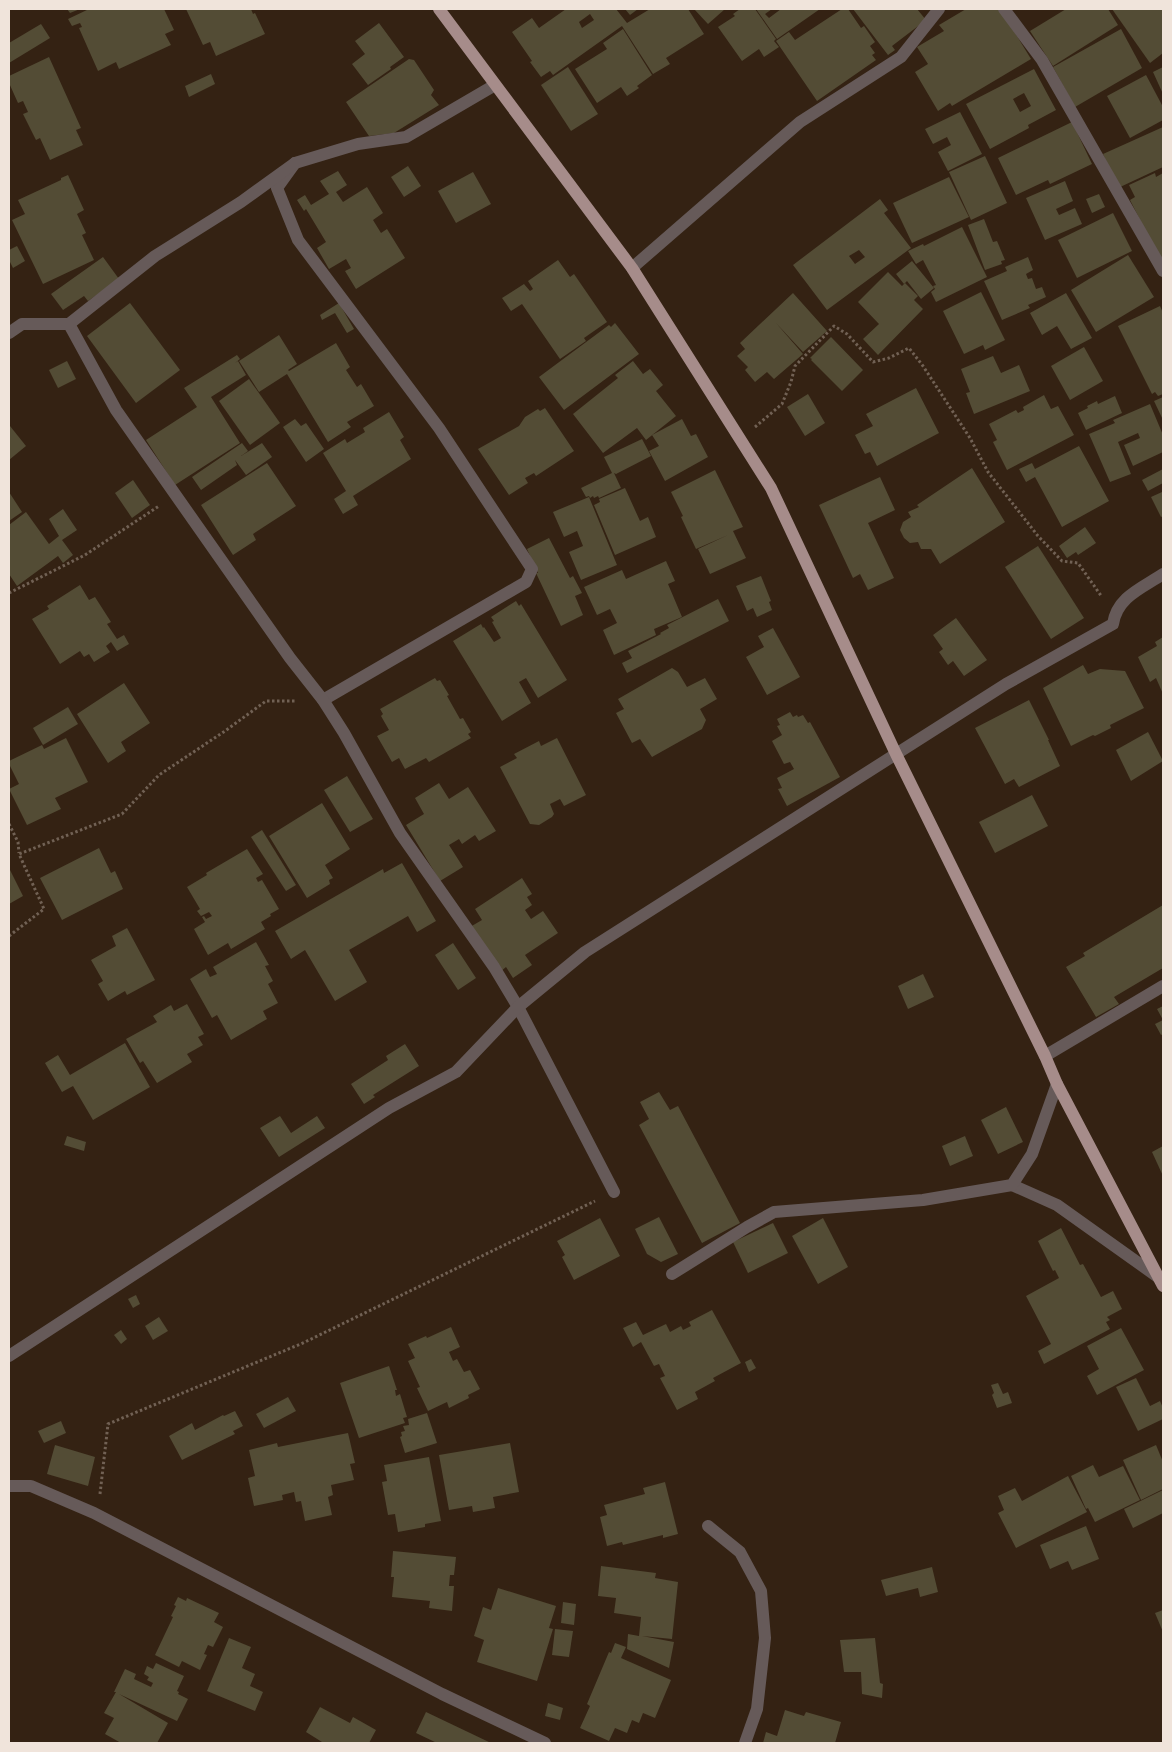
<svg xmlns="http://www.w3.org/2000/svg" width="1172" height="1752" font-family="Georgia,serif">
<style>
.building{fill:#534c35;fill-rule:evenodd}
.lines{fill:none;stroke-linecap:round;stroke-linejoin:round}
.path{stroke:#716154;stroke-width:3;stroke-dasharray:2.5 2.5;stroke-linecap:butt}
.minor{stroke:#665a59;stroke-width:12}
.major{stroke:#a68c8a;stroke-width:12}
</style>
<rect width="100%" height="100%" fill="#342213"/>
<g class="building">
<polygon points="67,9 80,9 70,13"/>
<polygon points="89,9 164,9 174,30 165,34 171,45 119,69 116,62 98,71 79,28 82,27 80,23 72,26 68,19"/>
<polygon points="186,9 251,9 253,14 255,13 265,34 216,56 210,42 203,45"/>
<path d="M566 9H616L627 23 650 9H688L704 34 666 58 670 64 653 74 622 26 553 75 550 71 541 77 530 62 532 61 512 32 532 18 539 28ZM590 14 594 20 582 28 579 22Z"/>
<polygon points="625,9 638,9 630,15"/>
<polygon points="694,9 725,9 708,24"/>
<polygon points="740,9 755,9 776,39 774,41 779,47 764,57 759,49 742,61 718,27 735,16 733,14"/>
<polygon points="756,9 772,9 765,14 769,18 781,9 820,9 777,39"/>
<polygon points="842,9 848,9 861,28 864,26 875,42 870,46 875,53 872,55 876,60 817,101 776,41 789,32 795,40"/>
<polygon points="853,9 917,9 926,20 892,46 895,50 888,55"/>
<polygon points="966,9 998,9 1006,18 1031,59 952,106 950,103 938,111 915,72 928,64 917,47 944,31 939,25"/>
<polygon points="1066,9 1108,9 1118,25 1053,66 1030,31"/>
<polygon points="1112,9 1163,9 1163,53 1150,63"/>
<polygon points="379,23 404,57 390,67 391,69 368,85 352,64 365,54 355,41"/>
<polygon points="41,24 50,38 9,63 9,43"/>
<polygon points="623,29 652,75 637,86 639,88 627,96 621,87 597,103 575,69 607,49 603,43"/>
<polygon points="1121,29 1142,68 1075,107 1053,67"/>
<polygon points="49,57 81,128 76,130 83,145 50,160 40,138 36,140 23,114 28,112 23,101 18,103 9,83 9,76"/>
<polygon points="409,59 414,60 434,90 431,95 439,105 394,133 369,136 346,102"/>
<polygon points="568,67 598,114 571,131 541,85"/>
<polygon points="1163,67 1163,94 1153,72"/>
<path d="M1034 69 1056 110 1028 125 1029 128 990 149 966 104ZM1024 93 1031 106 1020 112 1013 99Z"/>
<polygon points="211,74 215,84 189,97 185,86"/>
<polygon points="1146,75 1163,107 1163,120 1130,138 1107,96"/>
<polygon points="960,112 982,154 948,171 938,152 951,145 947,137 933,144 925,129"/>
<polygon points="1072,122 1092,164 1050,184 1048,180 1016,195 998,158"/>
<polygon points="1163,127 1163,167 1118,188 1103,154"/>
<polygon points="985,156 1007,203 971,220 949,172"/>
<polygon points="408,166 421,186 404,197 391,177"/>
<polygon points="338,171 347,185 336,192 343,202 367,187 383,213 373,220 381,233 387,229 405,258 356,289 345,271 351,268 346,259 329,269 317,248 326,242 306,209 304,211 297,200 305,195 311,205 329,194 320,181"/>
<polygon points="473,172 491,204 456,223 438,191"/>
<polygon points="1155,173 1156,177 1163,173 1163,258 1160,259 1130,200 1135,197 1129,185"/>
<polygon points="68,175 84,210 77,214 86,233 82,235 94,260 43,284 12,220 25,214 18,200 61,180 61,178"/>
<polygon points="949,177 969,217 912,243 893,203"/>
<polygon points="1065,181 1073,201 1056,209 1059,215 1075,208 1082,224 1045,240 1026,198"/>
<polygon points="1099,194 1105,207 1092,213 1086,199"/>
<path d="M880 199 888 210 884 213 911 248 827 310 793 265ZM859 250 865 257 855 264 849 256Z"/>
<polygon points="1113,213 1132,251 1077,278 1058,240"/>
<polygon points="984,219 993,242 997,241 1005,260 1001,261 1002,264 985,270 968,225"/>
<polygon points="962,227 987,277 936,302 931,292 935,289 933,286 936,285 923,260 916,264 908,251 923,244 924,246"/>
<polygon points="17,246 25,261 13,268 9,260 9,250"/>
<polygon points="1128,255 1154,297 1096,332 1071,290"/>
<polygon points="103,257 119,279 88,301 84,296 63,310 51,294"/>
<polygon points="1028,257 1033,270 1026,274 1028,279 1032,278 1036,289 1042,287 1046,297 1028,305 1030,308 1002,320 984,281 1007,271 1005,267"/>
<polygon points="558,260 570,277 574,274 607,322 584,338 586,341 560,359 522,304 511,311 502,298 524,284 530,291 533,289 528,281"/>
<polygon points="912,261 934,288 921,299 907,281 904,284 896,274"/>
<polygon points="888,272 902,286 905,283 918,296 914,300 923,309 878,355 863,339 879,324 858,302"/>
<polygon points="981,292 1005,340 985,350 983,345 964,354 943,311"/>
<polygon points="793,293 827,331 803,352 776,323 803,354 774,379 767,372 755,382 745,370 748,367 737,356 745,349 740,343"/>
<polygon points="1066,293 1092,338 1071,349 1057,326 1042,335 1030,313"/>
<polygon points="130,303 180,370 136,403 87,336"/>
<polygon points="339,303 354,329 347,333 335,313 322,320 320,315"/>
<polygon points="1160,306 1163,313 1163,394 1158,396 1155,392 1152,394 1118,326"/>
<polygon points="615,323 639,354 564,410 539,377 609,325 611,327"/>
<polygon points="279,335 297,364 288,370 289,371 336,343 350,367 346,370 357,387 361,384 374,406 347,422 351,427 328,442 287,374 259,392 239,361"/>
<polygon points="831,337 863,370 842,391 811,360 812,359 810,358"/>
<polygon points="1084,347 1103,381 1070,400 1051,366"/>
<polygon points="237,355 240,359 235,363 238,361 246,375 211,397 240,443 175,485 146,440 197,407 184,388"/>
<polygon points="993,356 1001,373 1019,365 1030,391 974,414 966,393 970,392 961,369"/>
<polygon points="67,361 76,379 58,388 49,370"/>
<polygon points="633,361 643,374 650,369 663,385 656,391 676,416 646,440 637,428 603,453 573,414 618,378 615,375"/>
<polygon points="249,379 280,423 250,445 219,401"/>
<polygon points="916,388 939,433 877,466 870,452 865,454 855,435 873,426 866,414"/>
<polygon points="808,394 825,423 805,436 787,407"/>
<polygon points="1044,395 1051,409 1058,406 1074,435 1007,470 993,442 997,440 989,424 1016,410 1018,413 1024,410 1023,407"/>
<polygon points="1115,396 1122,413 1086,430 1078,413 1088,408 1087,406 1097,401 1098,404"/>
<polygon points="1163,397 1163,420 1154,401"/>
<polygon points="1150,404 1163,435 1163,452 1133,466 1124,445 1140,438 1138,433 1118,442 1131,474 1110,482 1089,434 1115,423 1113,420"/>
<polygon points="545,408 574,451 536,476 534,473 525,478 528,483 509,495 478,449 519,426 525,417 538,409 540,411"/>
<polygon points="389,412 404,437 400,440 411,459 353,496 358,505 343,514 334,499 346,491 323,453 345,439 347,443 365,432 363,428"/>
<polygon points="295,419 301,426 306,423 324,449 306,462 283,427"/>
<polygon points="682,419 691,436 696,434 708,457 665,481 649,451 659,446 652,435"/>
<polygon points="10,426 26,446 9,460 9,427"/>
<polygon points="642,439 651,456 616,474 614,473 621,488 599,498 598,496 594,498 593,496 590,498 589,496 586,497 581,488 612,473 604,457"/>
<polygon points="242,443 248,451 241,456 262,443 272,457 246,475 235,460 237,465 201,490 192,477"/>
<polygon points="1079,446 1109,501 1062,527 1035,477 1026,482 1019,469 1032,463 1035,469"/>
<polygon points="267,463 296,506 253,534 256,540 233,555 201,505"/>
<polygon points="972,468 1005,522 940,564 931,549 921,549 918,542 910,543 904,538 900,530 903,522 911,517 908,512 919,507 917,505"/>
<polygon points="1163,469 1163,483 1148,491 1142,480"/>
<polygon points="715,470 743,527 733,531 746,558 710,574 698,549 728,535 696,549 681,517 683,516 671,492"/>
<polygon points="880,477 895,510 868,523 894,578 868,590 860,574 853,578 819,505"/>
<polygon points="133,480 150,505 132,518 115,493"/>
<polygon points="625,488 640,521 648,517 656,537 615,555 594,505 600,502 599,499"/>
<polygon points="9,492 22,512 9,521"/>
<polygon points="1162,492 1163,516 1161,517 1151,497"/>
<polygon points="589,497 617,565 581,580 569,552 583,546 577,531 564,537 553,512"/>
<polygon points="63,509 77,530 62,540 73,555 63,563 58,556 17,586 9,574 9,525 26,512 49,544 59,536 49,519"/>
<polygon points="1085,527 1096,543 1078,555 1076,552 1067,558 1059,546"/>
<polygon points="549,538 570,578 573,576 582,593 575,596 583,615 561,626 536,573 538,573 527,549"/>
<polygon points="1038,546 1084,618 1051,639 1005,567"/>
<polygon points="666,561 675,581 668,584 682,617 654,629 656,635 614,655 603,630 617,623 610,609 597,615 584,587 622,570 626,579"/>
<polygon points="761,576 771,601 769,602 772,610 757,617 753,608 747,611 736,586"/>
<polygon points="80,585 89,600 95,597 111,622 107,624 117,639 124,635 129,644 117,651 111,642 106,646 110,652 94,662 89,654 84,657 80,651 60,664 32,619 49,609 47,606"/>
<polygon points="718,599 729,621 627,673 622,663 632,658 628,651 661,634 660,633 669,628 667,625"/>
<polygon points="516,601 519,606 521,604 567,680 538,698 526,678 519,682 531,703 502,721 453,641 481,624 483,628 484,627 494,642 501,638 492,622 494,621 491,617"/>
<polygon points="956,618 987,660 964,676 953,661 948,665 939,652 943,649 933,635"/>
<polygon points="773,628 800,677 767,695 746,657 764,647 758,636"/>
<polygon points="1163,637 1163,694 1156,678 1150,682 1138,657 1157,646 1155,642"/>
<polygon points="1083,665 1088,674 1100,669 1125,671 1144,708 1110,725 1111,728 1095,736 1093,735 1071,746 1043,688"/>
<polygon points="672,668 678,672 687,687 705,678 717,699 700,709 706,720 702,729 652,757 640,739 632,743 616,713 624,709 618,699"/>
<polygon points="435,678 437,681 440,680 449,695 447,696 460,719 463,718 471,732 468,734 471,738 429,762 426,758 405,769 399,758 392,762 377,736 389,730 381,716 383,714 380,709"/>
<polygon points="124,683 150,723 121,742 126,751 108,763 77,714"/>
<polygon points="1029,700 1049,740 1048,740 1060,766 1019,787 1014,779 1005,784 975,728"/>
<polygon points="68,707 78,724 43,745 33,728"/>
<polygon points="790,712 793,717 797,715 798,717 803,715 808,723 810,722 840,777 787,806 778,789 782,788 777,778 794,769 790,762 784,764 772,741 782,735 777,726 780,725 777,719"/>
<polygon points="1148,732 1163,761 1131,781 1116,750"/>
<polygon points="66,738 88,782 55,798 61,809 27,825 9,789 19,784 9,764 9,761 42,745 44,749"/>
<polygon points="557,738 586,795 564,806 560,799 550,804 554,814 552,817 539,825 530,824 500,767 517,758 514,754 539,741 541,746"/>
<polygon points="347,776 373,819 350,832 324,790"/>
<polygon points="439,783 449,799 468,787 496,831 479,841 475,835 462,844 459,839 449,845 463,867 440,881 406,825 424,814 415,798"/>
<polygon points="1032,795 1048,826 995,853 979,822"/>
<polygon points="322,803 350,849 325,865 333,878 329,880 330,884 307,898 269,836"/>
<polygon points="262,830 296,885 286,891 251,837"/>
<polygon points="99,848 111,873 115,871 123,889 62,920 40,878"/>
<polygon points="247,849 263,874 256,878 258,882 262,880 279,909 270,914 271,916 261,922 265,929 231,949 228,943 208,955 194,929 205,922 202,917 204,916 206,919 212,916 209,912 201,916 197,911 200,909 187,887 207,875 206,873"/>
<polygon points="402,863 436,921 417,932 408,916 349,950 367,982 335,1001 305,950 291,959 275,931 383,869 384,873"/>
<polygon points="9,868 23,896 9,904"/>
<polygon points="522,878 532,894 527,897 532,905 525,910 531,919 543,911 558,933 525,955 532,965 513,978 506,967 500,972 470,927 482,920 475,909"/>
<polygon points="1163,905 1163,968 1114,997 1119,1004 1096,1017 1066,967 1085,956 1083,953"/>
<polygon points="127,928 155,980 127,995 125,991 108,1001 98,984 103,981 91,960 116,946 112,936"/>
<polygon points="256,942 269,965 265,966 273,981 268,984 278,1003 263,1011 267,1019 231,1040 217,1015 212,1018 190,979 206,969 210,977 217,974 213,967"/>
<polygon points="453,943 476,978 458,990 435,955"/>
<polygon points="923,974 934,997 908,1009 898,986"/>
<polygon points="187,1004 204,1034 198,1037 203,1045 187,1054 192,1062 157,1083 143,1061 140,1063 126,1039 157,1022 153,1016 171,1005 174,1011"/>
<polygon points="1163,1006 1163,1034 1161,1035 1155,1024 1163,1020 1157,1009"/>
<polygon points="125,1043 150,1087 93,1120 73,1086 62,1092 45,1063 58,1055 70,1075"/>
<polygon points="405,1044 419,1066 373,1095 375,1097 364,1104 351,1084 388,1060 386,1056"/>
<polygon points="659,1092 670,1110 678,1106 740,1223 702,1243 639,1125 649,1119 640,1102"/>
<polygon points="1006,1107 1023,1142 998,1154 981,1120"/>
<polygon points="280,1116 291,1133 317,1116 325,1128 279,1157 260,1128"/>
<polygon points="67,1136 86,1142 84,1151 64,1145"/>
<polygon points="965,1136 973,1156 950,1166 942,1146"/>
<polygon points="1163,1146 1163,1176 1152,1152"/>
<polygon points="659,1217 678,1254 661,1262 647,1254 635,1229"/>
<polygon points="600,1218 620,1256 574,1280 562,1257 565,1255 557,1241"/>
<polygon points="823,1218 848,1267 818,1284 792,1236"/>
<polygon points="773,1223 788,1253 748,1273 733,1242"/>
<polygon points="1061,1228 1080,1265 1083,1264 1101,1297 1113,1291 1122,1309 1107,1317 1110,1320 1106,1322 1110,1329 1044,1364 1038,1351 1051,1344 1026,1296 1059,1278 1055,1270 1053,1271 1038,1241"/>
<polygon points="136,1295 140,1304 133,1308 128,1299"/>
<polygon points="712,1310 741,1363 713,1378 715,1381 695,1392 698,1399 677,1410 660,1378 665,1376 659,1364 654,1366 641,1342 633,1347 623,1328 636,1322 643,1335 666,1324 670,1332 681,1326 683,1330 691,1326 689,1322"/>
<polygon points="159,1317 168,1331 153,1340 145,1326"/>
<polygon points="451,1327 460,1347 449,1352 453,1361 457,1359 464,1372 470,1370 480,1389 468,1395 469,1398 449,1408 447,1402 428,1411 417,1388 420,1387 408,1361 415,1358 408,1344 426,1336 427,1338"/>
<polygon points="1121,1328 1144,1370 1097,1395 1087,1376 1099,1369 1087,1346"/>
<polygon points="121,1330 127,1339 121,1344 114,1335"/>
<polygon points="751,1359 756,1368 749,1372 745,1362"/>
<polygon points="389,1366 397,1390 395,1390 396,1396 400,1394 407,1417 403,1418 405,1423 359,1438 340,1383"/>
<polygon points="1136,1378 1150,1406 1160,1401 1163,1408 1163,1419 1138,1431 1116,1387"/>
<polygon points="998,1383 1003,1394 1008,1392 1012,1403 997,1408 992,1395 994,1393 991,1385"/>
<polygon points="288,1397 296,1411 264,1428 256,1414"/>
<polygon points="235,1411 243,1426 233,1431 235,1434 182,1460 169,1436 192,1423 195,1430 223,1415 224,1416"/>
<polygon points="427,1413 437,1443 405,1453 400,1437 402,1436 401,1432 405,1431 403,1426 409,1425 408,1419"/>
<polygon points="61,1421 66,1433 44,1443 38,1431"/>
<polygon points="348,1433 355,1463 350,1464 354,1480 331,1485 333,1495 328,1497 332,1515 305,1521 301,1501 296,1502 294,1492 282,1495 283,1500 254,1506 248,1478 255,1476 249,1450 277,1443 278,1447"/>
<polygon points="510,1443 519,1492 493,1497 495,1508 473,1512 472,1506 449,1510 439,1455"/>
<polygon points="55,1445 95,1457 88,1486 47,1474"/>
<polygon points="1156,1445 1163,1462 1163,1489 1141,1500 1123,1460"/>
<polygon points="429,1457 441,1521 425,1524 425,1527 398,1532 395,1514 388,1515 382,1482 387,1481 384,1465"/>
<polygon points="1093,1465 1099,1477 1123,1466 1140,1500 1095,1522 1088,1508 1086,1509 1071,1476"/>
<polygon points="1068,1476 1087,1512 1016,1548 998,1513 1004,1510 998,1496 1015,1488 1022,1501"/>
<polygon points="665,1482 678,1534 663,1538 663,1535 623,1545 622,1542 607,1546 600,1517 607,1515 604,1505 645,1494 643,1488"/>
<polygon points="1163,1490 1163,1513 1133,1528 1124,1509"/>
<polygon points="1086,1526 1099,1559 1072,1570 1068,1561 1050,1569 1040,1545"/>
<polygon points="393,1551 456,1557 454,1575 450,1575 449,1586 454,1586 452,1611 429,1608 430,1601 392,1597 394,1577 391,1577"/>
<polygon points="601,1566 656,1573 655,1578 678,1582 672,1639 642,1636 674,1642 669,1668 627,1649 628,1634 639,1636 641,1617 614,1613 616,1598 598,1596"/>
<polygon points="932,1567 938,1592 920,1597 918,1588 886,1596 881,1580"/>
<polygon points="498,1588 556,1606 549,1628 553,1629 537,1681 477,1662 484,1640 474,1636 483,1607 491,1610"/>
<polygon points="178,1597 186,1601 187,1598 219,1613 214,1622 223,1627 213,1647 208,1645 204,1654 207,1655 200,1670 182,1661 179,1667 155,1655 173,1617 171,1616 176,1606 174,1605"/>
<polygon points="563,1602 576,1604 574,1625 561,1623"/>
<polygon points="1163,1610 1163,1632 1155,1613"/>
<polygon points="555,1629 573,1631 569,1657 552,1655"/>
<polygon points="229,1638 251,1647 242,1668 255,1674 250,1686 263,1692 255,1711 207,1691"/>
<polygon points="875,1638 880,1683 883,1684 882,1698 862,1694 861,1672 844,1672 840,1640"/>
<polygon points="615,1643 626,1647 621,1658 671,1680 655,1718 643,1713 639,1723 632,1720 627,1733 615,1728 609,1741 580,1728 590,1706 587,1704 609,1652 611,1653"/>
<polygon points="156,1663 184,1676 177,1691 179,1692 178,1694 188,1699 177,1721 119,1694 168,1723 157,1743 121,1743 105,1734 114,1718 104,1713 116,1692 114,1692 125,1669 136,1674 134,1679 151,1687 153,1683 147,1680 149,1677 144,1674 147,1666 153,1669"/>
<polygon points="548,1703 563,1708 560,1720 545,1716"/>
<polygon points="320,1707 350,1723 353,1717 376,1730 369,1743 322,1743 322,1742 306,1732"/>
<polygon points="785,1710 804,1716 806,1712 841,1722 835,1743 763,1743 766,1732 777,1736"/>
<polygon points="426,1712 491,1743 437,1743 416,1733"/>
</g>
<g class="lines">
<g class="path">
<polyline points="755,427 782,404 791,382 795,366 834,326 847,334 873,362 889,358 909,348 923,366 970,438 988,472 1038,536 1062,561 1078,563 1102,597"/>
<polyline points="9,593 85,555 159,506"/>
<polyline points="9,824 18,842 19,853"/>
<polyline points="9,936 44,909 19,854 122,814 159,775 225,731 266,701 296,701"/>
<polyline points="100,1494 108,1424 303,1343 595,1201"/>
</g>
<g class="minor">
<polyline points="1004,9 1042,60 1163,271"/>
<polyline points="295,163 277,188 298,240 439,428 532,569 526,582 323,700"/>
<polyline points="632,268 800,122 901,57 939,9"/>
<polyline points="69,324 116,410 290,658 323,700 344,733 400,833 494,967 518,1007 614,1192"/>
<polyline points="9,333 22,324 69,324 155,256 241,202 295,163 358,144 406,137 495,85"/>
<polyline points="1045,1056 1163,986"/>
<polyline points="1012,1185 1057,1205 1158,1277"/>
<polyline points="672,1274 747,1227 774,1212 923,1200 1012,1185 1032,1154 1057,1084"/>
<path d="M9 1356 389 1108 456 1072 518 1007 585 952 1006 684 1113 624C1117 597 1142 588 1163 574"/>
<polyline points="9,1486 31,1486 94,1513 442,1694 545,1743"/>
<polyline points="708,1526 740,1552 761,1591 765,1638 757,1709 745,1743"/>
</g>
<polyline class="major" points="439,9 632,268 771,488 896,754 1045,1056 1057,1084 1163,1286"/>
</g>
<rect width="1172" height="1752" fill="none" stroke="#f0e4db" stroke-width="20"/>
</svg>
